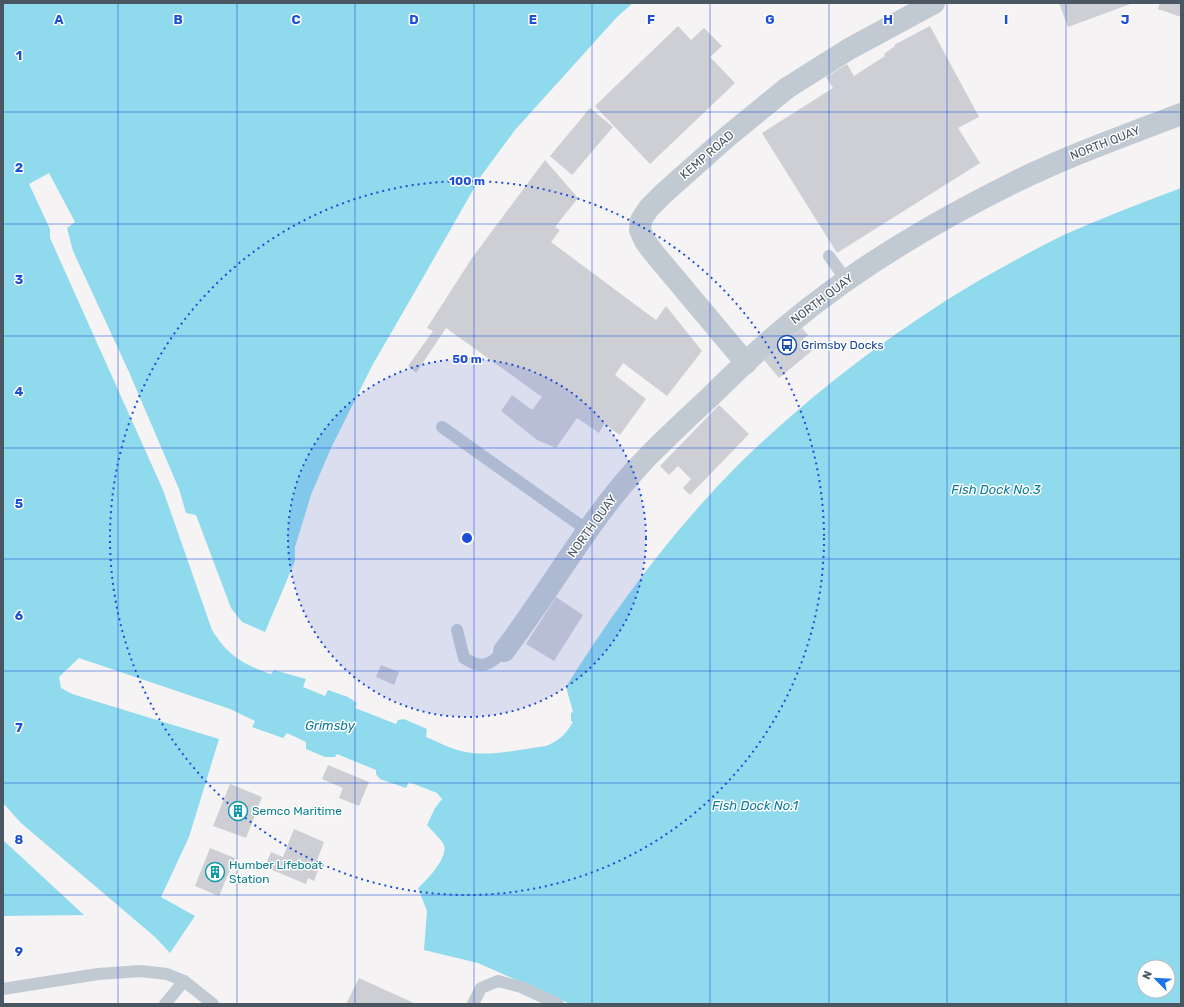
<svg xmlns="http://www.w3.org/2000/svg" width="1184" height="1007" font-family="Rubik,sans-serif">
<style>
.water{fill:#90daee;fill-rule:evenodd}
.building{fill:#cdcfd5}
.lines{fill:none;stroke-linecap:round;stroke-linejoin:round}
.lane{stroke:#c1cad2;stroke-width:12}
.street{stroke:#c1cad2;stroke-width:22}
.grid{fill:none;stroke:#1d4ed8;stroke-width:1;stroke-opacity:0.55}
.ring{fill:none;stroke:#1d4ed8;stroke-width:2;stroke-dasharray:2 4}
.labels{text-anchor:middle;stroke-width:3;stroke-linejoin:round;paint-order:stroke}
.street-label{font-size:12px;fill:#4a5661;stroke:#fff}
.transit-label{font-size:12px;fill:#164399;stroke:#fff;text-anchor:start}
.culture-label{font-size:12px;fill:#0d838f;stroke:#fff;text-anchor:start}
.water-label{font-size:13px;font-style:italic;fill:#0c7c9b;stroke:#fff}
.grid-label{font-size:13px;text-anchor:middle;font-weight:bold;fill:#1d4ed8;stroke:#fff;stroke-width:3;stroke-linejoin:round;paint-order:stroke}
.centre{fill:#1d4ed8;stroke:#fff;stroke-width:2}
.ring-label{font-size:12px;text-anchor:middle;font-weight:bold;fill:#1d4ed8;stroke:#fff;stroke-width:3;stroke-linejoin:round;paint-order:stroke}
</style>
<rect width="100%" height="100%" fill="#f5f3f3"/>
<g class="water">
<path d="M3 3H633L617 17 515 130 481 176 413 295 373 364 331 448 311 495 295 547V561L265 632 242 622 231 608 196 515 186 513 179 489 129 372 73 251 67 228 75 222 49 173 29 184 50 229V238L163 490 212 630C229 657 243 664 271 674L274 670 306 679 303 687 325 696 328 690 348 697 357 703 355 708 396 724 398 720 404 719 427 729 426 737C439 742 452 750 466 752 489 757 522 749 546 746 559 741 566 734 573 722L571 721V713L573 712 566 687C615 608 674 529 740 463 812 393 892 332 978 281 1008 264 1037 248 1068 233 1105 217 1143 202 1181 188V1004H570L478 963 424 950 427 911 418 888C427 880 448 858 444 845 442 840 431 830 427 825L435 808 442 799 437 793 409 782 406 788 380 779 376 774V770L337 754 335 757H325L306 749V742L287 733 283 738 252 727 255 721 230 709 79 658 59 677 61 688 72 694 219 739 189 837 161 897 195 916 170 953 155 937 21 823 3 803ZM1144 967H1168V991H1144Z"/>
<polygon points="3,840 84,915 3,916"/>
</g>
<g class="building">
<polygon points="1059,3 1133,3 1068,27"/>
<polygon points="1160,3 1181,3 1181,17 1158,9"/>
<polygon points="678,26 691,40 704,28 722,46 710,57 735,83 650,164 595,106"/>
<polygon points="930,26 979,117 958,128 980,163 837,253 762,133 833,88 826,77 847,64 854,76 885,56 884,54 895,46 894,45"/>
<polygon points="590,108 613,127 572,175 550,156"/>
<polygon points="545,160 578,198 555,227 560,230 551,242 656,320 666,306 702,351 667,396 623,363 615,375 646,399 620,435 604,424 599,433 577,418 556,448 537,440 501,411 512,395 532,410 542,397 446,328 416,373 408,366 433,331 427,328 472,258"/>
<polygon points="802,328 808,335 803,339 813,350 779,378 764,360"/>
<polygon points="719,405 749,434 690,495 683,488 691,479 678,466 669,475 660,466"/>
<polygon points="556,597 583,615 554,661 526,644"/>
<polygon points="381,665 399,672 394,685 376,677"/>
<polygon points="328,765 369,782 359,806 339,798 343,788 322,779"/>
<polygon points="230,784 262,797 246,838 213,826"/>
<polygon points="294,829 324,842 316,863 320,865 314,881 308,878 306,884 265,867 271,852 283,857"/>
<polygon points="210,848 235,858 219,896 195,886"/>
<polygon points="359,978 416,1004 346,1004"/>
</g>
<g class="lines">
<g class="lane">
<polyline points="829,256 846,280"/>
<polyline points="442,427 587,530"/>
<path d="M457 630 464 658C482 670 490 665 504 651"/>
<polyline points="3,989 98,974 141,971 167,974 184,981 213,1004"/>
<polyline points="165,1004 184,981"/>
<polyline points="473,1004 481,988 498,981 521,987 558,1004"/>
</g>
<g class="street">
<polyline points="746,363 653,252 645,241 640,230 641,220 649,208 664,193 727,137 787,88 849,49 934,3"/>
<path d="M504 651C550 591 586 524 637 468 660 443 685 420 710 397 735 372 761 347 788 325 856 268 934 222 1013 183 1067 156 1124 136 1181 114"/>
</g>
</g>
<path class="grid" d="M118 3V1004M237 3V1004M355 3V1004M474 3V1004M592 3V1004M710 3V1004M829 3V1004M947 3V1004M1066 3V1004M3 112H1181M3 224H1181M3 336H1181M3 448H1181M3 559H1181M3 671H1181M3 783H1181M3 895H1181"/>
<circle cx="467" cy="538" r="179" fill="#1d4ed8" fill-opacity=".12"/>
<g class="ring">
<circle cx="467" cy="538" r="179"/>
<circle cx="467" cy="538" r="357"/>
</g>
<defs>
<g id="bus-ring" transform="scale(1)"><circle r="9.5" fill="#fff" stroke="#1a4fb4" stroke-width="1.5"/><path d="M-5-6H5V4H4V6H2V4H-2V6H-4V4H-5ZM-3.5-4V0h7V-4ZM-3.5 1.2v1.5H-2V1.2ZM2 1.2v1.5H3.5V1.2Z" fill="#1a4fb4"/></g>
<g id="building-ring" transform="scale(1)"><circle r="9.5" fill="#fff" stroke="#0f9aa8" stroke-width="1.5"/><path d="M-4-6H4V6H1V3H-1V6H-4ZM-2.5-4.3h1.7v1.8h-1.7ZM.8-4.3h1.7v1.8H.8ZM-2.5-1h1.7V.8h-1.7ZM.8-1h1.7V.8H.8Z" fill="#0f9aa8"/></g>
</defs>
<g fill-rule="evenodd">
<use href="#bus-ring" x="787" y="345"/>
<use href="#building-ring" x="238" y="811"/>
<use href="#building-ring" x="215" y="872"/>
</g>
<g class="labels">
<g class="street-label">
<text transform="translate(1105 143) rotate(-21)" y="4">NORTH QUAY</text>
<text transform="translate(707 155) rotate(-41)" y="4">KEMP ROAD</text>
<text transform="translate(822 299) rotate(-37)" y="4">NORTH QUAY</text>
<text transform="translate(592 526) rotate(-54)" y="4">NORTH QUAY</text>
</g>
<g class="transit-label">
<text x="801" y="349">Grimsby Docks</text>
</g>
<g class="culture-label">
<text x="252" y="815">Semco Maritime</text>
<text x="229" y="869">Humber Lifeboat<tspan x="229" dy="14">Station</tspan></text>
</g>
<g class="water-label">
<text x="996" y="494">Fish Dock No.3</text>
<text x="330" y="730">Grimsby</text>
<text x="755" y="810">Fish Dock No.1</text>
</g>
</g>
<g class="grid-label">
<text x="59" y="24">A</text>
<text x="178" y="24">B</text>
<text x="296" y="24">C</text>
<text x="414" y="24">D</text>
<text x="533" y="24">E</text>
<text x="651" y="24">F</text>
<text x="770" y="24">G</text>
<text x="888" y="24">H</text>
<text x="1006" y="24">I</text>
<text x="1125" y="24">J</text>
<text x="19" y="60">1</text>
<text x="19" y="172">2</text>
<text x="19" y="284">3</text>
<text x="19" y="396">4</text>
<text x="19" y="508">5</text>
<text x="19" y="620">6</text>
<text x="19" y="732">7</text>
<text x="19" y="844">8</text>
<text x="19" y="956">9</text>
</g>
<circle cx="467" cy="538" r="6" class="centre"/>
<g class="ring-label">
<text x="467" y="185">100 m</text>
<text x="467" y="363">50 m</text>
</g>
<rect width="1184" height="1007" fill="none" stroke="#4a5661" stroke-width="8"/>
<g transform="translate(1156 979) rotate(294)"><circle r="19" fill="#ffffff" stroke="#b7bbc0"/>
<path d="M0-3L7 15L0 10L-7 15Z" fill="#1a73e8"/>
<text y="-6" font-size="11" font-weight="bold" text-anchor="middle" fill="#4a5661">N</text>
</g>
</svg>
